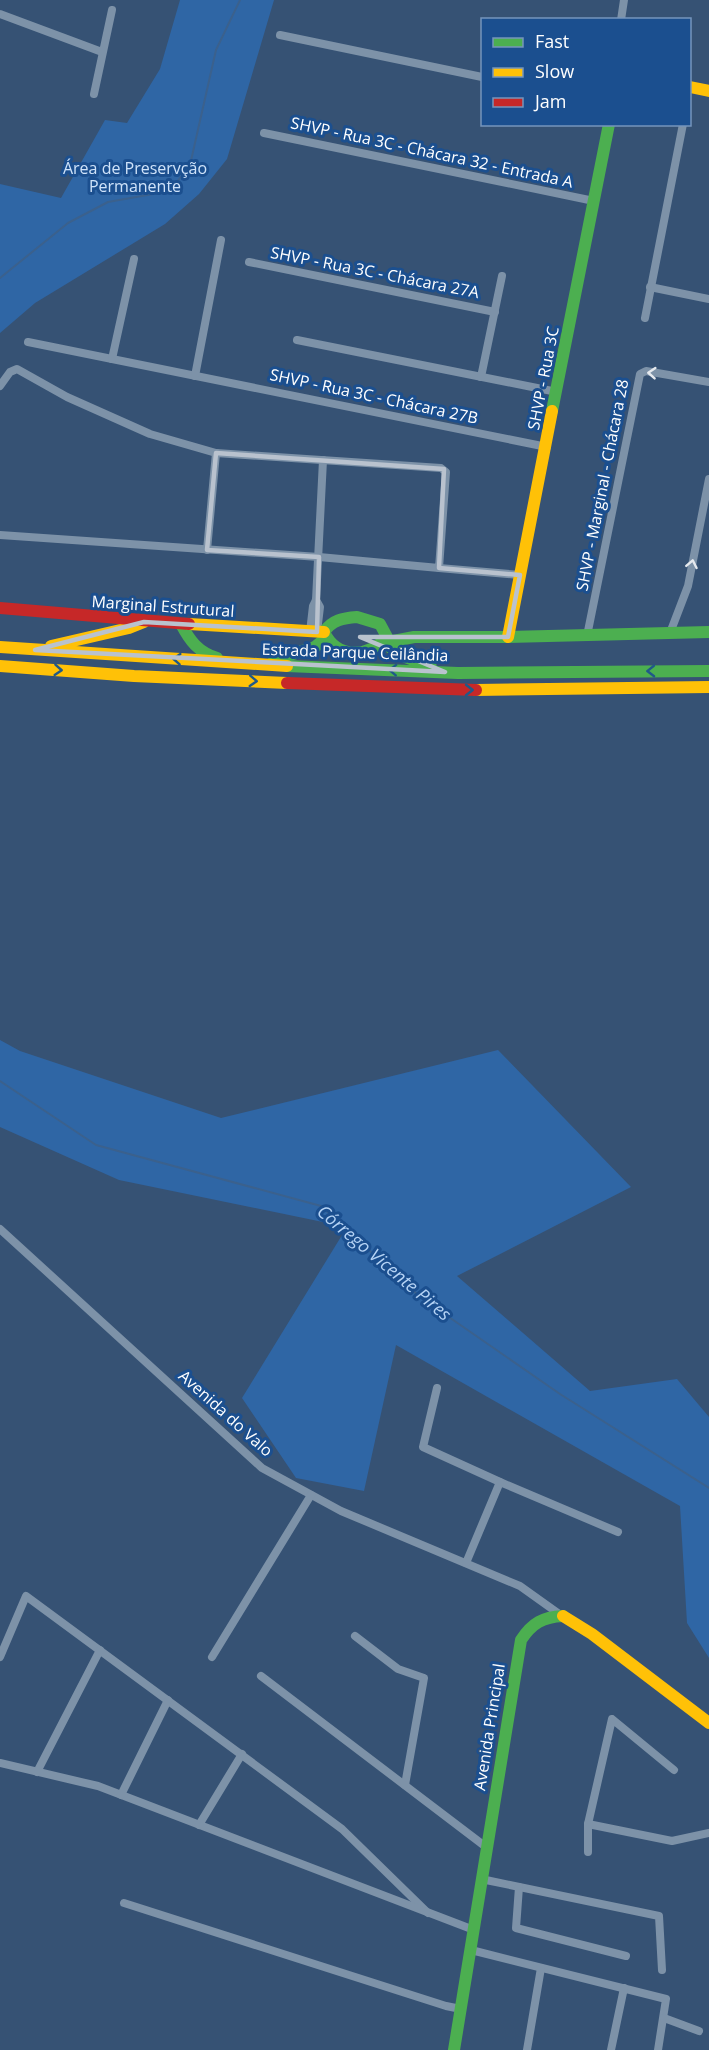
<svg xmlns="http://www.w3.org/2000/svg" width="709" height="2050" font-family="'Open Sans',sans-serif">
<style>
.green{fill:#2f66a5}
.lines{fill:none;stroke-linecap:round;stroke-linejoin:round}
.stream{stroke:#3b618d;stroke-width:2}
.street{stroke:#7d92a8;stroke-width:8}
.fast{stroke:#4caf50;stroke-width:12}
.slow{stroke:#ffc107;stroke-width:12}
.jam{stroke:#c62828;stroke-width:12}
.oneway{stroke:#e5e9ee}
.oneway2{stroke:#205989}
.marked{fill:none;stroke:#b9c2ce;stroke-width:4.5;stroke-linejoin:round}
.labels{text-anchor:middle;stroke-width:6;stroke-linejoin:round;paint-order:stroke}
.street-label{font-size:16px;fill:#fff;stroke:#1b4f8f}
.park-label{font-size:16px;fill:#cfe3fa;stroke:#1b4f8f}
.water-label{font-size:18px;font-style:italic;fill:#b5d3f5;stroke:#1b4f8f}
</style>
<rect width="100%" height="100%" fill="#365274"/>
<g class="green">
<polygon points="180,0 274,0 227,159 199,194 165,224 35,303 0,333 0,184 61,198 105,120 127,123 160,69"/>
<polygon points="0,1040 20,1051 221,1118 498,1050 631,1187 457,1276 590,1391 677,1379 709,1417 709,1658 687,1623 680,1506 396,1345 364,1491 296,1478 242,1398 347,1227 119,1180 0,1127"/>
</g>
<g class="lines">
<g class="stream">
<polyline points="0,278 68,223 108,202 170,191 190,165 216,50 240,0"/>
<polyline points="0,1081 96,1145 321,1206 420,1297 560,1394 709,1488"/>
</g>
<g class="street">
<polyline points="0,14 102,52"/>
<polyline points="621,20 624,0"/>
<polyline points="280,35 482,77"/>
<polyline points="94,94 112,10"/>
<polyline points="264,133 594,201"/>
<polyline points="249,262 495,312"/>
<polyline points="650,287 709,299"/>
<polyline points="645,318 683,124"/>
<polyline points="297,340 557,392"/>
<polyline points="28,342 547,447"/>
<polyline points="112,359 134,259"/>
<polyline points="195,376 221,240"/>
<polyline points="481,377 502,276"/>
<polyline points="0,386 10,372 17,369 67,397 150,434 216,453 441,468 446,472 439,568 319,557 0,535"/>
<polyline points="207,550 216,453"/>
<polyline points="439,568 520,575"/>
<polyline points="316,600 320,607 317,632"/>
<polyline points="310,632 313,606 316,600 323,460"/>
<polyline points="670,633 688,586 709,479"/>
<polyline points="587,636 640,374 646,371 709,382"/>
<polyline points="0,1229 262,1468 341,1511 520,1586 562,1616"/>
<polyline points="437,1388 423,1447 500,1482 618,1532"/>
<polyline points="466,1563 500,1482"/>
<polyline points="355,1636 398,1669 424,1678 405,1785"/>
<polyline points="0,1657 26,1596 342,1829 428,1913"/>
<polyline points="212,1657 311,1495"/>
<polyline points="261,1676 486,1847"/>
<polyline points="0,1763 98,1786 474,1930"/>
<polyline points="37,1772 100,1650"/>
<polyline points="121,1795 168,1700"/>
<polyline points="588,1824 672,1841 709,1833"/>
<polyline points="199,1825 242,1754"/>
<polyline points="588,1852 588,1824 612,1719 674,1770"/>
<polyline points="481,1879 659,1916 662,1970"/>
<polyline points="519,1887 516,1928 626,1956"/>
<polyline points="124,1903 446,2006 461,2009"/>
<polyline points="471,1950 666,1999 658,2050"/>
<polyline points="664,2018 699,2031"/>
<polyline points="527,2050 541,1968"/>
<polyline points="611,2050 624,1988"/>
</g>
<g class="fast">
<polyline points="552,411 609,124"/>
<path d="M357 617 380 624 387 637C368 658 337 659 324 632 332 620 343 618 357 617Z"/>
<path d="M181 624C190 641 198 652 217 658"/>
<polyline points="383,643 414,637 508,637 709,632"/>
<polyline points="383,643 405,657 431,667"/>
<polyline points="274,660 315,647 326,638"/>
<polyline points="287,666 458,673 709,671"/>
<path d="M454 2050 521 1640C532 1623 543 1617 563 1616"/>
</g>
<g class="slow">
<polyline points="690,87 709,91"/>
<polyline points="189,624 324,632"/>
<polyline points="508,637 552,411"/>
<polyline points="51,646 129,628 144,622"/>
<polyline points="0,647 287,666"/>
<polyline points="0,666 134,676 287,683"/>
<polyline points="476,690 709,687"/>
<polyline points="563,1616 592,1634 709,1723"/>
</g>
<g class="jam">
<polyline points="0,608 189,624"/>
<polyline points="287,683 476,690"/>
</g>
</g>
<defs><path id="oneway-chevron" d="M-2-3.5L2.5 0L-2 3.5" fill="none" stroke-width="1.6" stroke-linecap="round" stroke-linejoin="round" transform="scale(1.5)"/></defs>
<g class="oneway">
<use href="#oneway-chevron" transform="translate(652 373) rotate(-176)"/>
<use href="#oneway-chevron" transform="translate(692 564) rotate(-79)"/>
</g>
<g class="oneway2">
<use href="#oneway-chevron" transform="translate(177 659) rotate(-176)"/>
<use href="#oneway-chevron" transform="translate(58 670) rotate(4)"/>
<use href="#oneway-chevron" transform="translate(393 670) rotate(-178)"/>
<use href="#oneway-chevron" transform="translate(651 671) rotate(179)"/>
<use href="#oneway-chevron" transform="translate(253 681) rotate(3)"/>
<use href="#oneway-chevron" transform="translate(469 690)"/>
</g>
<path class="marked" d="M216 453 444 469 439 568 520 575 508 637H360L445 672 35 650 144 622 317 632 319 557 207 550Z"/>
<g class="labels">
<g class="street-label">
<text transform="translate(432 152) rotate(12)" y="6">SHVP - Rua 3C - Chácara 32 - Entrada A</text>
<text transform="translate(375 272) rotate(11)" y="6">SHVP - Rua 3C - Chácara 27A</text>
<text transform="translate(543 378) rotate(-79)" y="6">SHVP - Rua 3C</text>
<text transform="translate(374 396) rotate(12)" y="6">SHVP - Rua 3C - Chácara 27B</text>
<text transform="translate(602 485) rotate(-79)" y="6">SHVP - Marginal - Chácara 28</text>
<text transform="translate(163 606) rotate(4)" y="6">Marginal Estrutural</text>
<text transform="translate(355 652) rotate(2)" y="6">Estrada Parque Ceilândia</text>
<text transform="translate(226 1413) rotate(42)" y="6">Avenida do Valo</text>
<text transform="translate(489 1727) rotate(-81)" y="6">Avenida Principal</text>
</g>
<g class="park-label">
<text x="135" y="174">Área de Preservção<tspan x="135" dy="18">Permanente</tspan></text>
</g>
<g class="water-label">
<text transform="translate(384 1263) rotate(40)" y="6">Córrego Vicente Pires</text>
</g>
</g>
<rect x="481" y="18" width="210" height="108" fill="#1b4f8f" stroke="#7695bc" stroke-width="1.5"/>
<rect x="493" y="38" width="30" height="9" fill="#4caf50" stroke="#7695bc" stroke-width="1.5"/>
<text x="535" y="48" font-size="18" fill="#ffffff">Fast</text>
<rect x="493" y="68" width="30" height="9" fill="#ffc107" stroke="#7695bc" stroke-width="1.5"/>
<text x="535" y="78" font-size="18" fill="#ffffff">Slow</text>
<rect x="493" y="98" width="30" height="9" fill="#c62828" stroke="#7695bc" stroke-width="1.5"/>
<text x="535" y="108" font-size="18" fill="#ffffff">Jam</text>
</svg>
